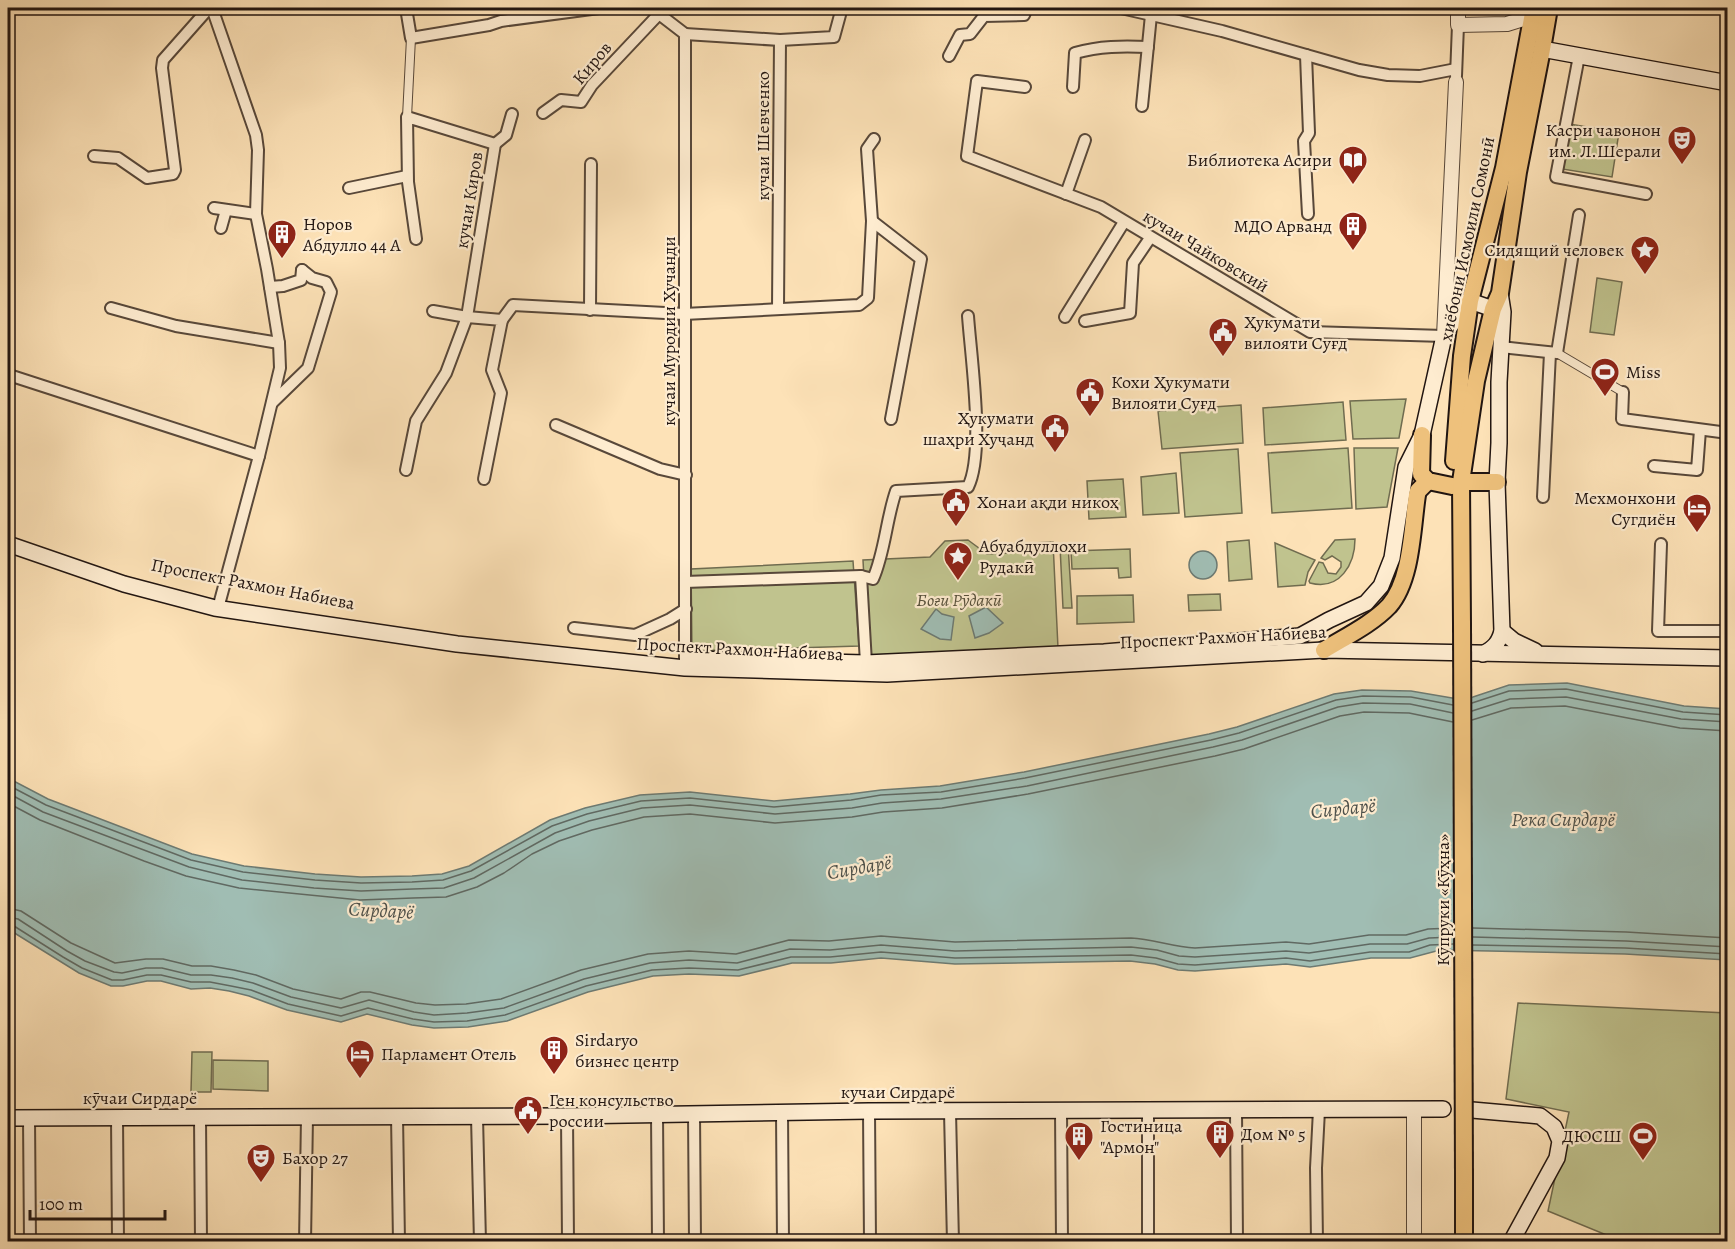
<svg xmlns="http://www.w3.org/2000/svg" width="1735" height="1249" font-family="Alegreya,serif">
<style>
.green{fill:#c0c38e;stroke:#706c50;stroke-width:1.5}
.water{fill:#a0bdb3;stroke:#6d7a72;stroke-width:1.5}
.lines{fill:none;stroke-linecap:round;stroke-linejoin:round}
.shore{stroke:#606962;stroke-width:1.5}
.pedestrian-casing{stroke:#58483a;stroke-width:10}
.minor-casing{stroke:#58483a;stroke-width:14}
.tertiary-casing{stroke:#58483a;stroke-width:16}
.secondary-casing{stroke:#211511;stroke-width:18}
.primary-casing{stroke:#211511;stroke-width:20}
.pedestrian{stroke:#feecd0;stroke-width:8}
.minor{stroke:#feecd0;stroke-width:10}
.tertiary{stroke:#feecd0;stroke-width:14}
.secondary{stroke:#feecd0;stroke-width:15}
.primary{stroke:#eec17c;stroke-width:16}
.primary-bridge-casing{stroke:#211511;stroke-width:20;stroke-linecap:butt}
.primary-bridge{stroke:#eec17c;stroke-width:16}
.labels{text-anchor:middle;stroke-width:4.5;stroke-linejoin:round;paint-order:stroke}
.street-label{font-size:18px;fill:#211511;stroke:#feecd0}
.poi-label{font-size:18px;fill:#211511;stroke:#feecd0;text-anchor:start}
.park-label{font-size:18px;font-style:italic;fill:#59523d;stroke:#feecd0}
.water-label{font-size:20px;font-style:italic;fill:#4d504a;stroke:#feecd0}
</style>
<rect width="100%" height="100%" fill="#fde2b7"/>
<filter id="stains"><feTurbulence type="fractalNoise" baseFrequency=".00333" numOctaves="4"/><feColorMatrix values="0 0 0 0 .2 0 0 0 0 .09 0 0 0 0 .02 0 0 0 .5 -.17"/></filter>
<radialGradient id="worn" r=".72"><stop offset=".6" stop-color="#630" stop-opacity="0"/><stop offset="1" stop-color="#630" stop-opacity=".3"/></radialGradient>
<g class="green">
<polygon points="1569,124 1619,132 1612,177 1562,169"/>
<polygon points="1597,278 1622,282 1614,335 1590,332"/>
<polygon points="1406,399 1399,438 1353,439 1350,401"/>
<polygon points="1343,402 1346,440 1265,445 1263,408"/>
<polygon points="1241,405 1243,443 1162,449 1158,411"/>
<polygon points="1348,448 1352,508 1272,513 1268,453"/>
<polygon points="1354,448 1398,448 1387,507 1356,509"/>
<polygon points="1238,449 1242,513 1185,517 1180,453"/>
<polygon points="1176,473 1179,513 1143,515 1141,477"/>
<polygon points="1123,479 1126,517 1089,519 1087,481"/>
<path d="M1355 539C1355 564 1340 591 1310 583L1309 581 1319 562 1323 563 1328 573 1336 574 1341 567V562L1332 556 1325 560 1321 558 1335 540Z"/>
<polygon points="968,540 987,554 1009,553 1009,544 1053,542 1058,648 868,657 863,560 930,557 945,541"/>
<polygon points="1249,540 1252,579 1229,581 1227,542"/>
<polygon points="1275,543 1315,560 1308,572 1305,585 1278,587"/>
<polygon points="1068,545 1072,608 1063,608 1060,546"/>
<polygon points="1130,549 1131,577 1119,578 1118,568 1072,569 1071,551"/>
<polygon points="853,561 859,646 692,651 691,569"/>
<polygon points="1220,594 1221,610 1189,611 1188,595"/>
<polygon points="1133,595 1134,622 1077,624 1077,596"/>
<polygon points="1518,1003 1727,1013 1727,1241 1621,1241 1548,1211 1569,1112 1506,1099"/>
<polygon points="192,1052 212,1052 211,1092 191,1092"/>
<polygon points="213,1060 268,1061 268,1091 213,1089"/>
</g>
<g class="water">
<circle cx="1203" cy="565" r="14"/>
<polygon points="986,607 1003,623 989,633 975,638 969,616"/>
<polygon points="936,609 942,614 954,617 951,640 940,639 921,629"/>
<polygon points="1567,683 1684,706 1727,709 1727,960 1625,954 1440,950 1410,958 1371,958 1310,967 1286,964 1195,971 1178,970 1155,964 1130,961 955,964 881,958 831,963 792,963 739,976 689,974 653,976 588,992 507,1021 468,1027 434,1028 412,1025 367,1014 341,1022 287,1010 249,996 229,991 210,988 191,989 161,981 147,981 123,986 111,986 79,973 8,929 8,778 48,799 192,854 244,866 315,874 361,877 412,876 442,874 469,866 550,820 585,808 640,795 690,792 774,801 850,794 881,790 940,786 1024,772 1209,734 1237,727 1334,694 1362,690 1411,691 1458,699 1473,697 1509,685"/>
</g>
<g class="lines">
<g class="shore">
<polyline points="1472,703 1509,691 1566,689 1683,712 1728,715"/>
<polyline points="1472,711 1510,699 1566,697 1681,719 1728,722"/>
<polyline points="1472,720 1511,708 1565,706 1680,728 1728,731"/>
<polyline points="8,785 46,805 191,860 243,872 315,880 361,883 412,882 443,880 471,871 552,826 587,814 641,801 690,798 774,807 851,800 881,795 941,792 1025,778 1211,740 1239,733 1336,700 1363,696 1411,697 1453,705"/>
<polyline points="8,793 43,812 189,867 242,880 314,888 361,891 413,889 444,888 474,878 555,833 589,821 642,808 690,805 775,814 852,808 882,803 941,799 1027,786 1213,747 1242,740 1338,707 1363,703 1410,704 1453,713"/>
<polyline points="8,803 40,820 144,861 186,876 239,888 360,900 413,898 446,897 477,887 504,873 532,854 559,841 592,830 644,817 690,814 775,823 852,817 883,812 942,808 1028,794 1215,756 1244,749 1340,716 1364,712 1409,713 1453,722"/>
<path d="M8 908 21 911 71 943 115 963 146 959H163L192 966H211L234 970 256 975 293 989 341 999 361 992H370L416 1003 435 1005 466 1004 501 999 581 970 648 954 689 951 736 954 789 940 829 941 881 936 955 942 1131 938C1153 939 1173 947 1195 948L1286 942 1309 944 1369 935H1406L1428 929 1453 928"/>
<polyline points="8,917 18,919 67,951 85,961 114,972 122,973 146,968 162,968 191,975 211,975 232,978 253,983 291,997 341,1008 369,1000 414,1012 434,1015 467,1013 504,1008 584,979 650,963 689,960 737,963 790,949 830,950 881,945 955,951 1131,947 1157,950 1179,956 1195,957 1286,951 1309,953 1370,944 1407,944 1429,938 1453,937"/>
<polyline points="8,924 14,926 63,957 82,968 112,980 123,980 147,975 161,975 191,982 210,982 231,986 251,990 288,1004 341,1016 368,1008 413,1019 434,1022 467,1021 505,1015 586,986 652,970 689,968 738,970 791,957 830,957 881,952 955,958 1131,955 1156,958 1178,964 1195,965 1286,958 1310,961 1370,952 1409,952 1430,945 1453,944"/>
<polyline points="1473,928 1626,932 1728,938"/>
<polyline points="1473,937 1626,941 1728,947"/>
<polyline points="1473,945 1625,948 1728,954"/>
</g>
<g class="pedestrian-casing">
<g id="pedestrian">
<polyline points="407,117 411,38"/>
<polyline points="1557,353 1623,392"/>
</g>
</g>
<g class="minor-casing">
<g id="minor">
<polyline points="212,8 256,135 258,150 256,214 267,269 279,343 280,368 259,456 220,601"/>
<polyline points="406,8 411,38 489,25 501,21 599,8"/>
<polyline points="661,8 659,14 685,34 685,668"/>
<polyline points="1121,8 1222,31 1359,70 1388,75 1420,76 1456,69"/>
<polyline points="685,34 780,40"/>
<polyline points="1306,55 1309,133 1304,141 1308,214"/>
<polyline points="949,56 960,35 970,34 984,16 1024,15 1027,8"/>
<polyline points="1579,56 1556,177 1646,194"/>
<polyline points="1456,76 1458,25"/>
<polyline points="1025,87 977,81 967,156 1101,207 1310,332 1444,336"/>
<path d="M1073 87 1075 53C1100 46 1122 46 1148 47"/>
<polyline points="1142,106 1151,15"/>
<polyline points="543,113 561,100 581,102 592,85 659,14"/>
<polyline points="495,144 506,135 512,114"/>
<polyline points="94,156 118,158 147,178 173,174 175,170 162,68 163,60 209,8"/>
<polyline points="349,188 407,176"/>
<polyline points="1066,194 1085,140"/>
<polyline points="214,208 256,214"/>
<polyline points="872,221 921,259 891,419"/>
<polyline points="221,228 226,210"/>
<polyline points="270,287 283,286 301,280 302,270"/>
<polyline points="111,308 176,326 279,343"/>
<polyline points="778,309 780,40 834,37 840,15"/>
<polyline points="590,310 591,164"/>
<polyline points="433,311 467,317 502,320 492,370 501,393 484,479"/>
<polyline points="1065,317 1124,222"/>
<polyline points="502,320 513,305 684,314 859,305 868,298 872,221 867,149 874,139"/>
<polyline points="1085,321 1130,313 1133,263 1150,238"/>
<polyline points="1501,347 1557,353 1579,215"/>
<polyline points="12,376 259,456"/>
<polyline points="1623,392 1622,419 1728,433"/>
<polyline points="272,403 308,368 331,292 326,282 312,278 302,270"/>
<polyline points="556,425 660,469 686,475"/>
<polyline points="1654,466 1697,470 1700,430"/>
<polyline points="406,470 416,421 446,373 467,317 495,144 407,117 408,182 416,239"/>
<polyline points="1543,497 1550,353"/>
<polyline points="1661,544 1658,631 1728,631"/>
<polyline points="861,576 866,663"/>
<path d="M685 582 861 576 873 579C885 552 886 520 896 491L968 487C985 453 971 358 968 316"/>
<polyline points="574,628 635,635 670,619 686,609"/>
<polyline points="1236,1110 1237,1242"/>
<polyline points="869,1111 870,1242"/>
<polyline points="1061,1111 1062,1242"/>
<polyline points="1148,1111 1148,1242"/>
<polyline points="950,1112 953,1242"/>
<polyline points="782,1113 783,1242"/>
<polyline points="657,1114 658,1242"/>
<polyline points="694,1114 695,1242"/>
<polyline points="397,1116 399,1242"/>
<polyline points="567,1116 568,1242"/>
<polyline points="117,1117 118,1242"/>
<polyline points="477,1117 480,1242"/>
<polyline points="29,1118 30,1242"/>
<polyline points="200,1118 201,1242"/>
<polyline points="305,1242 307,1117"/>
<polyline points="1317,1242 1316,1168 1319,1110"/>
</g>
</g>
<g class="tertiary-casing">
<g id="tertiary">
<polyline points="1458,8 1458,25 1507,24 1533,16"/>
<polyline points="1444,336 1456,82"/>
<polyline points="1414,1242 1414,1109"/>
</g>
</g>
<g class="secondary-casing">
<g id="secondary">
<polyline points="1542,49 1728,83"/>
<polyline points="8,544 124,584 215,608 457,644 685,668 887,674 1324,650 1728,658"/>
<polyline points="1502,631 1514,641 1535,651"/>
<path d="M1483 654C1494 648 1499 643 1502 631L1497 482 1499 443V382L1503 312 1500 293"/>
<polyline points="692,659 866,663 1104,652 1300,636 1329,620 1366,603 1381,586 1392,558 1406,467 1422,435 1444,336 1466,302 1470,301 1493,309"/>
<polyline points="1472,1110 1540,1116 1554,1127 1560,1141 1557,1158 1511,1242"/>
<polyline points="8,1118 567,1116 869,1111 1443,1109"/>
</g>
</g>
<g class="primary-casing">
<g id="primary">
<polyline points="1422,435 1421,474 1428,481 1452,486"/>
<polyline points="1454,461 1462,356 1470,301 1504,168 1534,8"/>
<polyline points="1461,482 1497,482"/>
<polyline points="1462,624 1461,482 1476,381 1493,309 1500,293 1518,172 1542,49 1549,8"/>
<path d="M1324 650C1345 637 1372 624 1389 606 1412 580 1412 527 1417 495L1418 491 1428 481"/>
<polyline points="1464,1242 1464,1176"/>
</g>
</g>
<use href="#pedestrian" class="pedestrian"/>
<use href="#minor" class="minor"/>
<use href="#tertiary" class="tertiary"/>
<use href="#secondary" class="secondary"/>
<use href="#primary" class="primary"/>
<g class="primary-bridge-casing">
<polyline id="primary-bridge" points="1462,624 1464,1176"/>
</g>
<use href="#primary-bridge" class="primary-bridge"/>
</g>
<defs>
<g id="theatre-pin" transform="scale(1.5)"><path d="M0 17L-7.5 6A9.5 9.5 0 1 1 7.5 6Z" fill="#8f2418" stroke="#feecd0"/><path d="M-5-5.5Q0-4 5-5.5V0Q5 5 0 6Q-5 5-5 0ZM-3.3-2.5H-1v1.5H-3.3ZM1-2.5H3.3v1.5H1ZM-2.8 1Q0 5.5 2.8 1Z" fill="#fff"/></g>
<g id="library-pin" transform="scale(1.5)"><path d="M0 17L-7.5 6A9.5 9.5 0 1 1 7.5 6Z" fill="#8f2418" stroke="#feecd0"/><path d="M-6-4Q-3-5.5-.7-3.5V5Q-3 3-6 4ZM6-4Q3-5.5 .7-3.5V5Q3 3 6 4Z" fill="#fff"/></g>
<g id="building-pin" transform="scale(1.5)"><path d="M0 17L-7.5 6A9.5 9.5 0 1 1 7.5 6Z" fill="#8f2418" stroke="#feecd0"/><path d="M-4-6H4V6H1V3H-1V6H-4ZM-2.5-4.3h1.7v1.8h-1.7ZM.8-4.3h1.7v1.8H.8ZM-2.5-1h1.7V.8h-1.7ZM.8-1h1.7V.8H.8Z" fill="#fff"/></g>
<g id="sight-pin" transform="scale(1.5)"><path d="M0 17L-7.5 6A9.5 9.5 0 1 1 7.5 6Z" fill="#8f2418" stroke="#feecd0"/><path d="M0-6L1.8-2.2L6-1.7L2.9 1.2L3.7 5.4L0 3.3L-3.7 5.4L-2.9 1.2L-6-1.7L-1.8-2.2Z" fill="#fff"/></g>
<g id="civic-pin" transform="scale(1.5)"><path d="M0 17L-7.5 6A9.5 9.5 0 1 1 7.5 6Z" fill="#8f2418" stroke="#feecd0"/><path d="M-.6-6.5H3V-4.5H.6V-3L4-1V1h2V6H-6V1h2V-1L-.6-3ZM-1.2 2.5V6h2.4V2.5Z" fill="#fff"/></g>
<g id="stadium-pin" transform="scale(1.5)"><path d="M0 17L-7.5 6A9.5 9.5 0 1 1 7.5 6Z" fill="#8f2418" stroke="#feecd0"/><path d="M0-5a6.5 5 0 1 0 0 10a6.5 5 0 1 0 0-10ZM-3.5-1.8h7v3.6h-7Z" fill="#fff"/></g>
<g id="hotel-pin" transform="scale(1.5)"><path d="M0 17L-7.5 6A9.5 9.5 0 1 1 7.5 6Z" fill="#8f2418" stroke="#feecd0"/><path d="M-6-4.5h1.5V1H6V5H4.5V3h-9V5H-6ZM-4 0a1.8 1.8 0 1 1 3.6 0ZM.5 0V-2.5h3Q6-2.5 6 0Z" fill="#fff"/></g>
</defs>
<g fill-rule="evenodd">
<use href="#theatre-pin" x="1682" y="140"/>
<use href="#library-pin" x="1353" y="160"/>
<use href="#building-pin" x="1353" y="226"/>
<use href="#building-pin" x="282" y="234"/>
<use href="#sight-pin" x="1645" y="250"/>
<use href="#civic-pin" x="1223" y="332"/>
<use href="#stadium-pin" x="1605" y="372"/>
<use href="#civic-pin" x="1090" y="392"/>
<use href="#civic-pin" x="1055" y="428"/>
<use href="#civic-pin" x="956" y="502"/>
<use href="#hotel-pin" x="1697" y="508"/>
<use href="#sight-pin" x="958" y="556"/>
<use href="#building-pin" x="554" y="1050"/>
<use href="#hotel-pin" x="360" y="1054"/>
<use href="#civic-pin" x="528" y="1110"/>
<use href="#building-pin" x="1220" y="1134"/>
<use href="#building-pin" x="1079" y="1136"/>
<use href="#stadium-pin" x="1643" y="1136"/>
<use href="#theatre-pin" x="261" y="1158"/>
</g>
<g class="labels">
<g class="street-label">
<text transform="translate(592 63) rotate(-50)" y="6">Киров</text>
<text transform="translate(763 136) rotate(-90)" y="6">кучаи Шевченко</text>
<text transform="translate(469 200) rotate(-81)" y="6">кучаи Киров</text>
<text transform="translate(1467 239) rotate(-78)" y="6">хиёбони Исмоили Сомонӣ</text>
<text transform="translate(1206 251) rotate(31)" y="6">кучаи Чайковский</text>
<text transform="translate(669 331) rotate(-90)" y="6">кучаи Муродии Хучанди</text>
<text transform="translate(253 584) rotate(11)" y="6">Проспект Рахмон Набиева</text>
<text transform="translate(1223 637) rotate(-3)" y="6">Проспект Рахмон Набиева</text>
<text transform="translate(740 649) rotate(3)" y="6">Проспект Рахмон Набиева</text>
<text transform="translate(1443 900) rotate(-90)" y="6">Кӯпруки «Кӯҳна»</text>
<text x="898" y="1098">кучаи Сирдарё</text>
<text x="140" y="1104">кӯчаи Сирдарё</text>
</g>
<g class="poi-label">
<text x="1661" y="136" text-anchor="end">Касри чавонон<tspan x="1661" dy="21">им. Л.Шерали</tspan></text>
<text x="1332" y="166" text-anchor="end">Библиотека Асири</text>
<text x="303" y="230">Норов<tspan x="303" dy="21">Абдулло 44 А</tspan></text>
<text x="1332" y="232" text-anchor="end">МДО Арванд</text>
<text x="1624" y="256" text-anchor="end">Сидящий человек</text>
<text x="1244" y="328">Ҳукумати<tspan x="1244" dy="21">вилояти Суғд</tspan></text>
<text x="1626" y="378">Miss</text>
<text x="1111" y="388">Кохи Ҳукумати<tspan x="1111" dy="21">Вилояти Суғд</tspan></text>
<text x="1034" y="424" text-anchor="end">Ҳукумати<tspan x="1034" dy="21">шаҳри Хуҷанд</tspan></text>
<text x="1676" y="504" text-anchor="end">Мехмонхони<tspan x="1676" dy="21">Сугдиён</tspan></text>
<text x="977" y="508">Хонаи ақди никоҳ</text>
<text x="979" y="552">Абуабдуллоҳи<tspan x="979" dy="21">Рудакӣ</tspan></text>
<text x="575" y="1046">Sirdaryo<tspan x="575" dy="21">бизнес центр</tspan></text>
<text x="381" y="1060">Парламент Отель</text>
<text x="549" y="1106">Ген консульство<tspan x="549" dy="21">россии</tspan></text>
<text x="1100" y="1132">Гостиница<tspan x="1100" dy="21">"Армон"</tspan></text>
<text x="1241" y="1140">Дом № 5</text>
<text x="1622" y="1142" text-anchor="end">ДЮСШ</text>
<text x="282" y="1164">Бахор 27</text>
</g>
<g class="park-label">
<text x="959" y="606">Боғи Рӯдакӣ</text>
</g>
<g class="water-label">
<text transform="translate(1343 808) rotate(-6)" y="7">Сирдарё</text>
<text x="1563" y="826">Река Сирдарё</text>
<text transform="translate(859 867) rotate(-10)" y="7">Сирдарё</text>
<text transform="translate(381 910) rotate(3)" y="7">Сирдарё</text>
</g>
</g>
<rect width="1735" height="1249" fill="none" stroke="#fde2b7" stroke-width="30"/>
<rect x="9" y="9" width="1717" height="1231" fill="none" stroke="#211511" stroke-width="3"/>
<rect x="15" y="15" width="1705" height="1219" fill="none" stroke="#211511" stroke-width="1.5"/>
<path d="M30 1210v9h135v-9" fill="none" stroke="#211511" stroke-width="3"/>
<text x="39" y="1210" font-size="18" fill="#211511" stroke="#feecd0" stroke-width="4.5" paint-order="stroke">100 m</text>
<rect width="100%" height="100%" filter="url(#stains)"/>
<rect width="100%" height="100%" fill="url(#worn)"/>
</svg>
